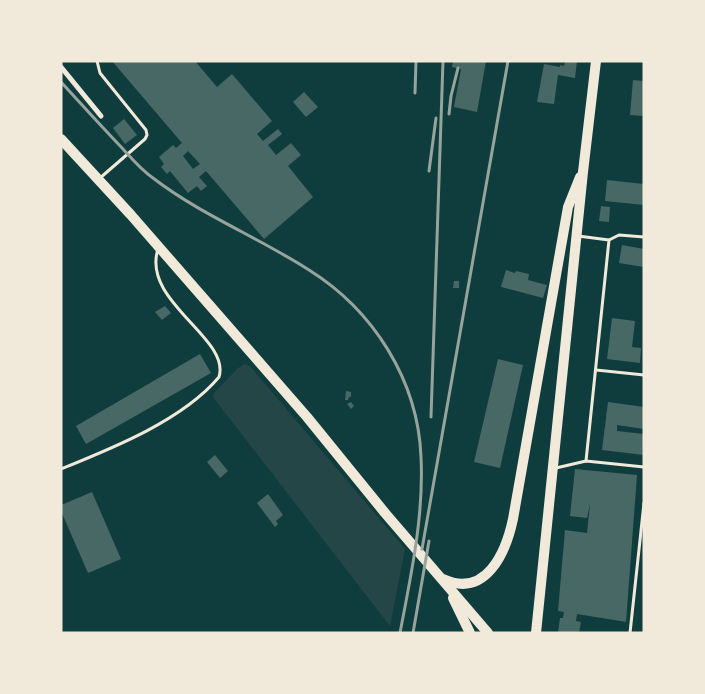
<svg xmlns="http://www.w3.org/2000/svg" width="705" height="694" font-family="Commissioner,sans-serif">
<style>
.green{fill:#244646}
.building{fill:#486865;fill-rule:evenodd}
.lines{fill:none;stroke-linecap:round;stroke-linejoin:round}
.service{stroke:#f1e9da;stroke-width:3}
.minor{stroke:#f1e9da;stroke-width:5}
.primary{stroke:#f1e9da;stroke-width:10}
.rail{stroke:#97a49c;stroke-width:3}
</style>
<rect width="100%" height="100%" fill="#0f3d3e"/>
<polygon class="green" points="245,364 250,366 405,549 390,626 213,397 214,393 238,368"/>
<g class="building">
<path d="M112 61H195L217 87 232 74 272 121 257 134 263 141 278 129 282 134 268 145 276 155 291 143 301 155 288 166 313 197 264 239 206 171 199 177 207 186 201 191 197 186 188 193 170 171 167 174 161 167 164 164 159 157 173 145 176 148 182 143ZM188 151 200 164 193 169 183 156Z"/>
<polygon points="453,61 486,61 477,112 454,107 461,69 452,67"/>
<polygon points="565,61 577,61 575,78 558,75 554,104 537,102 544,64 560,67 560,65 564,66"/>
<polygon points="633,80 644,81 644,116 630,115"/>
<polygon points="304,92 318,107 306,117 293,102"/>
<polygon points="124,119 137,135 125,144 113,128"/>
<polygon points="607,180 644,184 644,205 605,201"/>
<polygon points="601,206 610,207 609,222 599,221"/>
<polygon points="622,245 644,249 644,267 619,263"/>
<polygon points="506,270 515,273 516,271 529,274 528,280 547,285 543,298 501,287"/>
<polygon points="454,281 459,281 459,288 453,288"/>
<polygon points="165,306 171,313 162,320 155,312"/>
<polygon points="612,318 635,321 632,347 641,348 640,363 607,359"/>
<polygon points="200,354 211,373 86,444 76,426"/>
<polygon points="498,359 523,365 500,468 474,462"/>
<polygon points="346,391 351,392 351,397 349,397 348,400 345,400"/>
<polygon points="351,402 354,406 351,409 347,404"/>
<polygon points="608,402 644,407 644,429 617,425 617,431 644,434 644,455 602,450"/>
<polygon points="215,455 228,471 220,478 207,462"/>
<polygon points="575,469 637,475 626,622 577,614 576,621 581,622 579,633 558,633 560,618 563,618 564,612 558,611 565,530 587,533 590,504 587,518 570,516"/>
<polygon points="92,492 121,559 88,573 61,511 61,505"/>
<polygon points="268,494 283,515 276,521 278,524 275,527 257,503"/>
</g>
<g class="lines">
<g class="service">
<polyline points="97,61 100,73 146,130 147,135 145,139 100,178"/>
<polyline points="578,236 609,240 586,461"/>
<polyline points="609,240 619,235 644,237"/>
<polyline points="596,370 644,375"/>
<polyline points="556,468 586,461 644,467"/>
<path d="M61 469C113 448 183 420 219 377 231 338 141 302 158 249"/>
<polyline points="630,633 644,503"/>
</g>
<polyline class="minor" points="61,67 101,116"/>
<g class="primary">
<polyline points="61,139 131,215 307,417 385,513 488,633"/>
<path d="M443 579C486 599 506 552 513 519L568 207 580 177"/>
<polyline points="453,598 470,633"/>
<polyline points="536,633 583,172 596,61"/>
</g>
<g class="rail">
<path d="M61 82C82 105 102 127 123 149 132 159 141 170 153 178 201 215 258 237 309 270 373 310 418 380 421 457 424 516 411 575 400 633"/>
<polyline points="415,93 416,61"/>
<polyline points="449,114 451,96 458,68"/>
<polyline points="429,171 436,118"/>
<polyline points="431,417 443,61"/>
<polyline points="422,549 508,61"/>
<polyline points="413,633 429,541"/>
</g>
</g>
<rect width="705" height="694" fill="none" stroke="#f1e9da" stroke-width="125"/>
</svg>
